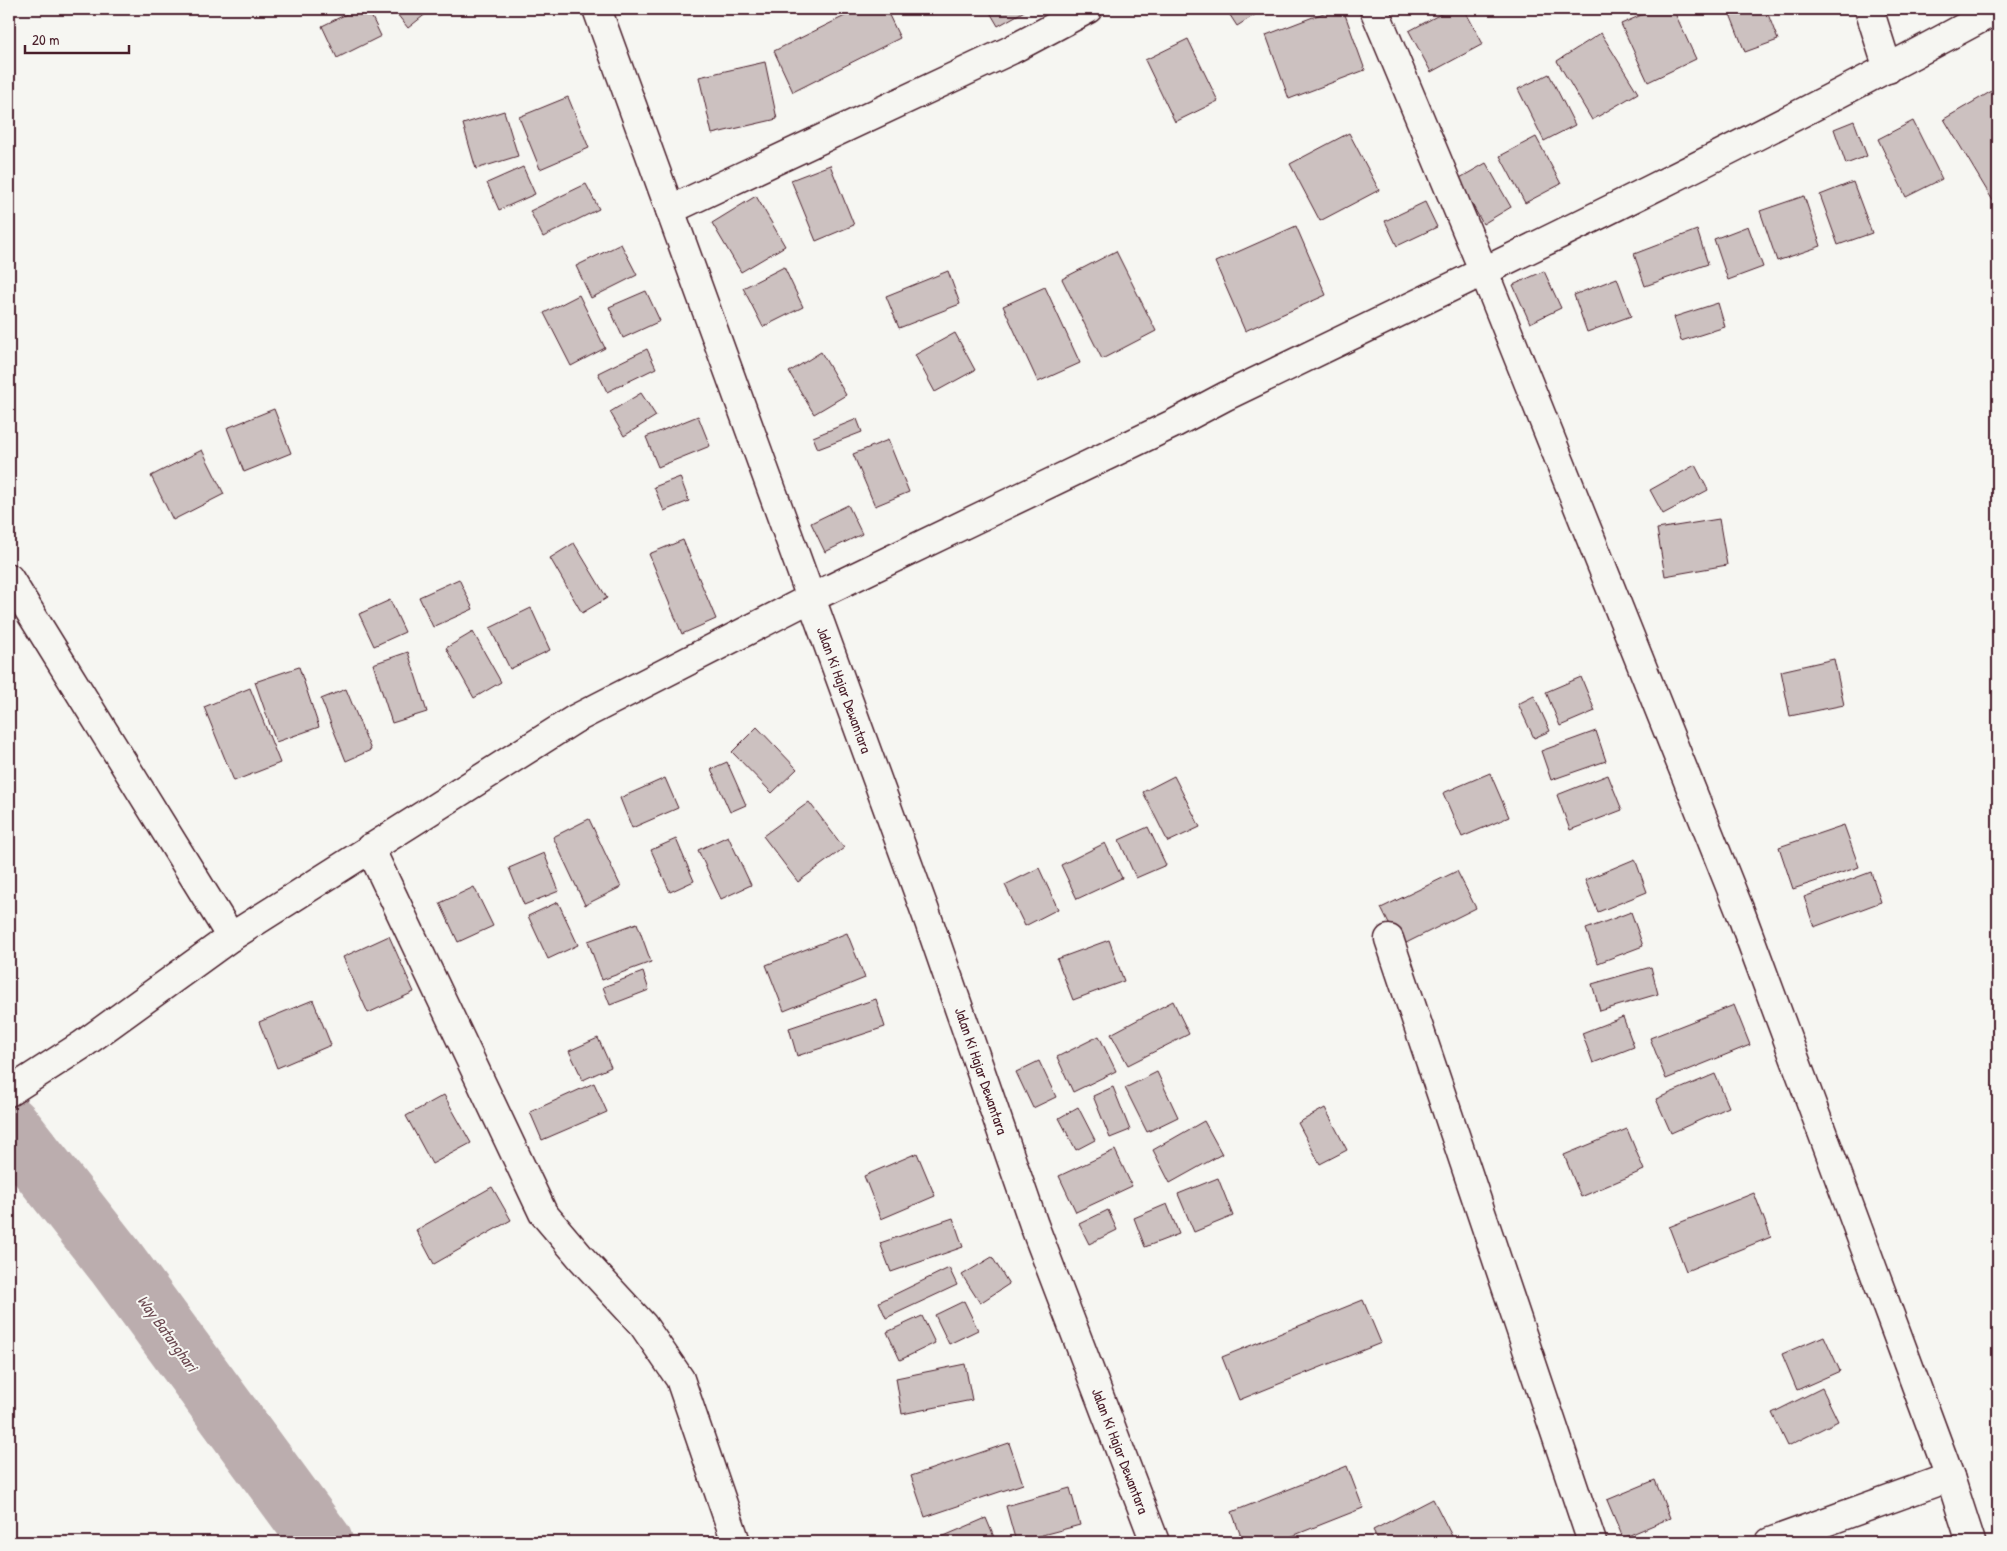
<svg xmlns="http://www.w3.org/2000/svg" width="2007" height="1551" font-family="'Patrick Hand',sans-serif">
<style>
.lines{fill:none;stroke-linecap:round;stroke-linejoin:round}
.river{stroke:#bbadae;stroke-width:62}
.building{fill:#ccc1c0;stroke:#4a1f2b}
.minor-casing{stroke:#4a1f2b;stroke-width:31}
.major-casing{stroke:#4a1f2b;stroke-width:31}
.minor{stroke:#f6f6f2;stroke-width:28}
.major{stroke:#f6f6f2;stroke-width:28}
.labels{text-anchor:middle;stroke-width:4;stroke-linejoin:round;paint-order:stroke}
.street-label{font-size:15px;fill:#4a1f2b;stroke:#f6f6f2}
.water-label{font-size:16px;font-style:italic;fill:#6c4a52;stroke:#f6f6f2}
</style>
<rect width="100%" height="100%" fill="#f6f6f2"/>
<filter id="ink" filterUnits="userSpaceOnUse"><feTurbulence type="fractalNoise" baseFrequency=".02" numOctaves="2"/><feDisplacementMap in="SourceGraphic" scale="10" xChannelSelector="R" yChannelSelector="G"/><feConvolveMatrix kernelMatrix="1 2 1 2 8 2 1 2 1" color-interpolation-filters="sRGB"/></filter>
<g filter="url(#ink)">
<g class="lines">
<polyline class="river" points="9,1126 116,1262 322,1542"/>
</g>
<g class="building">
<polygon points="357,9 368,9 381,36 337,58 322,26"/>
<polygon points="393,9 432,9 408,28"/>
<polygon points="458,9 474,9 460,14"/>
<polygon points="859,9 886,9 900,38 793,92 774,51"/>
<polygon points="988,9 1028,9 998,26"/>
<polygon points="1226,9 1264,9 1237,26"/>
<polygon points="1334,9 1343,9 1365,70 1289,99 1266,35"/>
<polygon points="1450,9 1464,9 1483,44 1431,72 1409,31"/>
<polygon points="1655,9 1673,9 1696,59 1648,82 1621,24"/>
<polygon points="1728,9 1766,9 1778,40 1745,52"/>
<polygon points="1601,33 1638,93 1592,120 1557,61"/>
<polygon points="1188,39 1218,101 1175,122 1145,60"/>
<polygon points="765,62 777,119 712,134 699,77"/>
<polygon points="1549,74 1575,125 1544,141 1518,89"/>
<polygon points="1997,88 1998,90 1998,209 1944,119"/>
<polygon points="568,97 589,148 540,169 519,117"/>
<polygon points="504,111 518,156 476,169 463,124"/>
<polygon points="1854,121 1867,156 1846,164 1834,129"/>
<polygon points="1913,121 1942,179 1906,197 1878,139"/>
<polygon points="1349,133 1379,190 1320,221 1290,164"/>
<polygon points="1536,137 1561,184 1525,203 1500,156"/>
<polygon points="1486,163 1511,207 1483,224 1458,179"/>
<polygon points="830,165 854,225 816,241 791,180"/>
<polygon points="523,167 535,194 499,210 487,183"/>
<polygon points="1853,182 1872,233 1838,245 1820,195"/>
<polygon points="586,184 599,209 543,237 530,211"/>
<polygon points="756,196 785,246 741,272 712,223"/>
<polygon points="1804,196 1821,246 1777,261 1760,211"/>
<polygon points="1425,202 1437,227 1397,246 1385,221"/>
<polygon points="1296,226 1326,295 1245,331 1215,262"/>
<polygon points="1748,226 1763,267 1728,280 1714,239"/>
<polygon points="1697,230 1708,264 1645,286 1634,254"/>
<polygon points="621,244 637,275 591,298 576,266"/>
<polygon points="1116,251 1156,331 1102,359 1062,279"/>
<polygon points="784,267 803,307 763,327 743,288"/>
<polygon points="948,271 960,304 899,328 886,296"/>
<polygon points="1544,271 1561,308 1530,323 1513,285"/>
<polygon points="1617,278 1631,316 1587,332 1574,295"/>
<polygon points="1045,287 1080,363 1038,382 1003,306"/>
<polygon points="646,291 660,321 623,338 609,307"/>
<polygon points="579,295 605,348 571,366 544,313"/>
<polygon points="1718,303 1725,327 1681,341 1674,317"/>
<polygon points="955,333 975,370 935,392 915,355"/>
<polygon points="647,349 656,368 607,392 598,373"/>
<polygon points="821,352 846,395 814,414 789,372"/>
<polygon points="641,393 656,416 624,436 610,412"/>
<polygon points="274,409 291,453 244,472 227,428"/>
<polygon points="698,416 710,446 658,467 646,437"/>
<polygon points="857,419 862,432 818,449 813,437"/>
<polygon points="888,440 909,492 875,506 853,454"/>
<polygon points="202,450 224,494 173,520 151,476"/>
<polygon points="1695,465 1708,490 1663,514 1650,490"/>
<polygon points="680,477 689,501 664,511 654,487"/>
<polygon points="848,505 862,534 825,552 811,523"/>
<polygon points="1719,519 1727,565 1665,576 1657,529"/>
<polygon points="683,540 716,619 682,634 649,554"/>
<polygon points="574,543 607,598 582,613 550,558"/>
<polygon points="459,579 473,609 433,627 419,597"/>
<polygon points="390,600 405,632 374,646 359,614"/>
<polygon points="531,608 550,650 510,669 490,628"/>
<polygon points="473,632 501,682 474,698 446,648"/>
<polygon points="408,652 427,712 392,723 373,664"/>
<polygon points="1834,659 1844,705 1790,716 1781,671"/>
<polygon points="299,667 319,727 276,742 255,682"/>
<polygon points="1581,677 1595,711 1560,726 1546,692"/>
<polygon points="250,688 280,763 234,781 204,707"/>
<polygon points="346,689 371,750 346,761 321,699"/>
<polygon points="1534,696 1550,731 1534,738 1518,704"/>
<polygon points="757,727 797,769 772,793 732,752"/>
<polygon points="1596,731 1606,761 1551,780 1541,751"/>
<polygon points="727,762 746,805 730,812 711,769"/>
<polygon points="1490,773 1509,817 1462,837 1443,793"/>
<polygon points="1608,775 1622,810 1570,830 1557,795"/>
<polygon points="1174,776 1200,827 1168,842 1143,792"/>
<polygon points="665,778 678,808 632,828 620,798"/>
<polygon points="809,802 844,848 798,882 763,836"/>
<polygon points="589,819 621,887 585,905 553,837"/>
<polygon points="1844,825 1859,867 1793,889 1779,847"/>
<polygon points="1148,827 1166,865 1136,878 1119,840"/>
<polygon points="728,836 751,885 721,899 698,850"/>
<polygon points="676,839 694,881 670,892 651,850"/>
<polygon points="1105,843 1122,878 1077,899 1061,865"/>
<polygon points="544,853 559,891 524,905 509,868"/>
<polygon points="1635,859 1647,892 1598,912 1585,880"/>
<polygon points="1039,868 1058,909 1025,926 1005,885"/>
<polygon points="1457,871 1476,908 1400,946 1381,908"/>
<polygon points="1871,872 1881,902 1814,927 1804,897"/>
<polygon points="474,887 493,926 458,942 440,903"/>
<polygon points="558,902 578,945 548,959 528,916"/>
<polygon points="1631,912 1643,946 1598,963 1586,929"/>
<polygon points="637,923 651,962 602,980 588,941"/>
<polygon points="847,933 865,978 784,1011 766,965"/>
<polygon points="389,936 414,992 368,1013 343,957"/>
<polygon points="1109,940 1124,981 1073,1000 1057,959"/>
<polygon points="1651,967 1658,994 1600,1011 1592,984"/>
<polygon points="643,972 649,990 610,1005 603,987"/>
<polygon points="876,999 885,1027 797,1056 789,1028"/>
<polygon points="313,1000 331,1045 277,1068 259,1022"/>
<polygon points="1173,1001 1189,1034 1128,1065 1111,1034"/>
<polygon points="1734,1005 1750,1045 1666,1079 1650,1038"/>
<polygon points="1623,1017 1634,1047 1593,1063 1582,1033"/>
<polygon points="1099,1036 1116,1071 1073,1092 1057,1057"/>
<polygon points="598,1038 611,1067 583,1080 569,1051"/>
<polygon points="1039,1061 1056,1097 1033,1108 1016,1072"/>
<polygon points="1157,1072 1178,1117 1147,1132 1125,1088"/>
<polygon points="1715,1074 1729,1107 1671,1133 1656,1099"/>
<polygon points="594,1083 607,1112 542,1140 530,1112"/>
<polygon points="1113,1087 1130,1130 1110,1138 1093,1096"/>
<polygon points="444,1095 471,1143 432,1164 406,1116"/>
<polygon points="1078,1107 1095,1140 1076,1150 1059,1118"/>
<polygon points="1325,1108 1347,1150 1320,1164 1298,1123"/>
<polygon points="1204,1121 1222,1154 1170,1183 1153,1150"/>
<polygon points="1627,1129 1644,1170 1581,1197 1564,1155"/>
<polygon points="1115,1150 1132,1186 1076,1212 1059,1176"/>
<polygon points="917,1153 935,1196 881,1219 864,1176"/>
<polygon points="1218,1178 1233,1216 1194,1232 1178,1194"/>
<polygon points="492,1187 511,1220 434,1264 416,1230"/>
<polygon points="1754,1193 1771,1237 1686,1271 1669,1227"/>
<polygon points="1167,1204 1179,1234 1145,1247 1134,1218"/>
<polygon points="1108,1210 1117,1230 1089,1244 1079,1224"/>
<polygon points="953,1218 963,1247 891,1272 880,1243"/>
<polygon points="992,1257 1009,1284 980,1303 962,1275"/>
<polygon points="949,1268 957,1285 886,1318 879,1302"/>
<polygon points="1363,1300 1381,1343 1239,1400 1222,1357"/>
<polygon points="964,1301 978,1330 949,1344 935,1315"/>
<polygon points="922,1316 935,1343 900,1360 887,1332"/>
<polygon points="1824,1336 1840,1371 1797,1390 1782,1354"/>
<polygon points="965,1364 972,1400 902,1414 896,1378"/>
<polygon points="1822,1388 1838,1421 1788,1446 1772,1413"/>
<polygon points="1009,1443 1023,1484 925,1517 911,1476"/>
<polygon points="1347,1466 1363,1508 1277,1542 1243,1542 1232,1512"/>
<polygon points="1655,1480 1670,1518 1623,1538 1607,1500"/>
<polygon points="1070,1488 1080,1525 1016,1542 1006,1506"/>
<polygon points="1433,1499 1455,1542 1379,1542 1373,1530"/>
<polygon points="986,1518 996,1542 930,1542"/>
</g>
<g class="lines">
<g class="minor-casing">
<g id="minor">
<polyline points="1374,9 1484,272 1740,911 1950,1477 1971,1542"/>
<polyline points="1869,9 1888,69"/>
<polyline points="670,210 1011,50 1088,9"/>
<polyline points="9,578 231,937"/>
<polyline points="370,848 543,1213 582,1259 643,1325 680,1379 736,1542"/>
<polyline points="1389,939 1592,1542"/>
<polyline points="9,1092 82,1045 231,937 575,719 811,598 597,9"/>
<polyline points="1770,1542 1950,1477"/>
</g>
</g>
<g class="major-casing">
<path id="major" d="M1155 1542 1034 1225 929 922 811 598 1175 423 1226 396C1485 271 1745 147 1998 9"/>
</g>
<use href="#minor" class="minor"/>
<use href="#major" class="major"/>
</g>
</g>
<g class="labels">
<g class="street-label">
<text transform="translate(844 690) rotate(70)" y="5">Jalan Ki Hajar Dewantara</text>
<text transform="translate(981 1071) rotate(71)" y="5">Jalan Ki Hajar Dewantara</text>
<text transform="translate(1120 1451) rotate(69)" y="5">Jalan Ki Hajar Dewantara</text>
</g>
<g class="water-label">
<text transform="translate(168 1333) rotate(54)" y="6">Way Batanghari</text>
</g>
</g>
<rect width="2007" height="1551" fill="none" stroke="#f6f6f2" stroke-width="30"/>
<rect x="15" y="15" width="1977" height="1521" fill="none" stroke="#4a1f2b" stroke-width="2" filter="url(#ink)"/>
<path d="M25 45v8h104v-8" fill="none" stroke="#4a1f2b" stroke-width="2.5"/>
<text x="32" y="45" font-size="15" fill="#4a1f2b" stroke="#f6f6f2" stroke-width="4" paint-order="stroke">20 m</text>
</svg>
